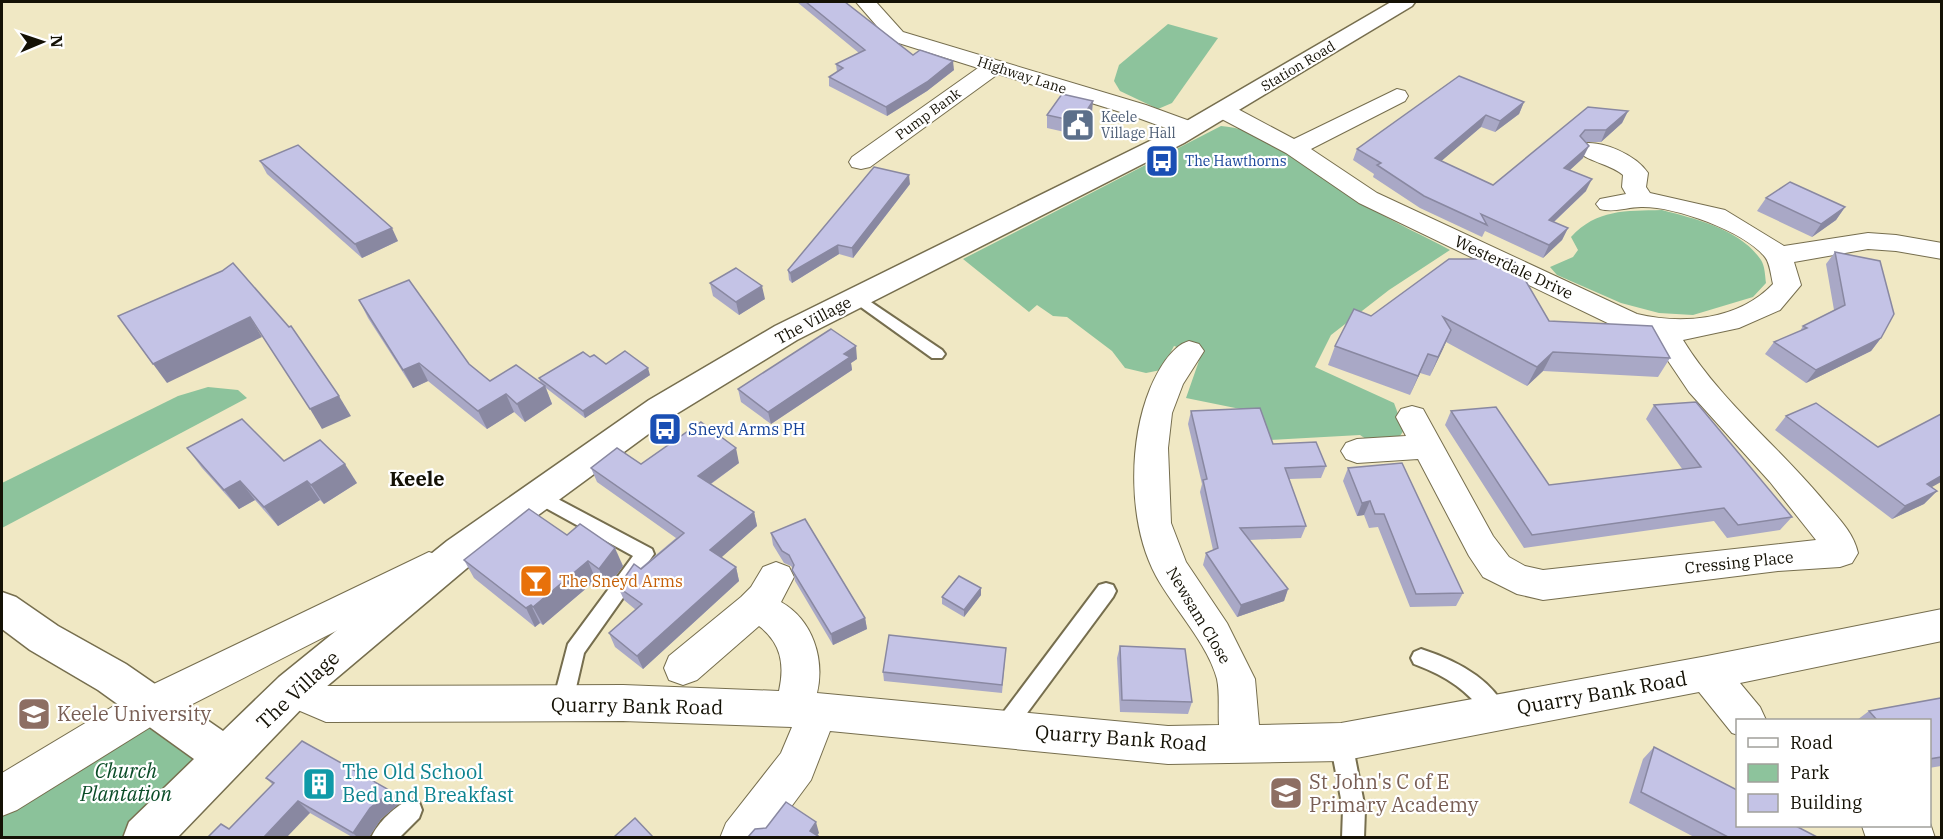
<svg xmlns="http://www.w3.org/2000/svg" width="1943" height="839" font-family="'IBM Plex Serif',serif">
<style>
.green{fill:#8dc39c}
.forest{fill:#8bc29a}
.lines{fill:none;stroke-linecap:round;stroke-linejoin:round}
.service-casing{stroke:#766e4e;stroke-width:4}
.minor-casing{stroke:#766e4e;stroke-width:2}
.tertiary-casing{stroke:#766e4e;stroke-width:3}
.service{fill:#fff;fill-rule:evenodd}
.minor{fill:#fff;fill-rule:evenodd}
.tertiary{fill:#fff;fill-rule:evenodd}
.wall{fill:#a9a8c6}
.shaded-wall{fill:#8988a1}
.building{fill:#c4c3e6;stroke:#8988a1;stroke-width:1.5}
.labels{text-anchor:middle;stroke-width:4.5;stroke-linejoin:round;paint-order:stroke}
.far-street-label{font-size:14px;fill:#141105;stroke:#fff}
.far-service-label{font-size:14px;fill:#4e5e75;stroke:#fff;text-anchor:start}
.far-transit-label{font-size:14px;fill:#164399;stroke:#fff;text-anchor:start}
.street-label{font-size:16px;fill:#141105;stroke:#fff}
.transit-label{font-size:16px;fill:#164399;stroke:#fff;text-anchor:start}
.food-label{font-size:16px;fill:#c56008;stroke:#fff;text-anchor:start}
.quarter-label{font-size:20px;font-weight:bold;fill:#141105;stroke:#fff}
.near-street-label{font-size:20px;fill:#141105;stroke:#fff}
.near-education-label{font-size:20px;fill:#785e54;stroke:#fff;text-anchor:start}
.near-park-label{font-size:20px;font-style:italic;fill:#0a4c27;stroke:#fff}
.near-culture-label{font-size:20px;fill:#0d838f;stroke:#fff;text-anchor:start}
</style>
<rect width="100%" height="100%" fill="#f0e8c4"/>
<g class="green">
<polygon points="1168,24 1218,38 1172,103 1158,109 1120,91 1114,81 1119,65"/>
<path d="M1221 126C1275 130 1328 180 1372 209 1397 224 1424 236 1450 250L1389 290 1331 335 1315 367 1394 403 1404 430 1398 439 1369 441 1360 435 1268 440 1260 413 1186 398 1201 355 1174 346 1161 370 1146 373 1125 368 1112 351 1067 317 1053 316 1037 305 1029 312 963 259Z"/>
<path d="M1662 210C1696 219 1740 229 1761 260 1765 266 1765 276 1766 283L1753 297 1693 315 1659 313 1621 303 1557 275 1550 267 1573 257 1578 250 1571 237C1597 209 1625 211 1662 210Z"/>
<polygon points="208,387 238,390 247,398 2,528 2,483 178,396"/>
</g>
<polygon class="forest" points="151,705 227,758 145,837 2,838 2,796"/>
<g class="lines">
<g class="service-casing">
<g id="service">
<polygon points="856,292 942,350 945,354 942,358 932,358 851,300 849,297"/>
<polygon points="539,489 652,549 654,554 584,653 572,705 569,712 562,714 555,712 552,705 568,644 633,556 533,501 530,496 533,491"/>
<polygon points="1106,583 1113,585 1116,591 1113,597 1010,736 1003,739 996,736 992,729 996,722 1099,585"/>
<path d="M1421 649C1455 660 1492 678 1507 712L1504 719 1497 721 1490 719C1466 690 1449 677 1414 664L1411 658 1414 652Z"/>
<polygon points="1341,732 1349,735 1352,742 1365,809 1364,838 1342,838 1343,809 1330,742 1333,735"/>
<path d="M411 799 419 802 422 810 419 818 399 838H371C377 823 396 805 411 799Z"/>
</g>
</g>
<g class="minor-casing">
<g id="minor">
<polygon points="856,2 876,2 903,32 1146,105 1198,124 1202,129 1198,134 1182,134 1130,115 998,74 870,167 861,169 852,167 849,162 852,157 978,68 889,40"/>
<path d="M1397 89 1405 91 1408 96 1405 101 1311 149 1377 193 1637 314C1683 325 1739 320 1773 284 1771 276 1770 263 1765 257 1744 231 1674 206 1641 207 1627 207 1615 213 1600 209L1596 204 1600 199 1626 194 1622 187 1623 175C1611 164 1584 161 1576 149L1580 144C1601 139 1636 155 1648 173L1646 187 1650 193 1725 210 1784 246 1868 233 1896 235 1942 243V259L1896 251 1868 249 1794 262 1801 285 1780 310 1739 328 1683 340C1720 400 1778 446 1823 500 1837 517 1853 531 1858 553L1852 563 1840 567 1778 571 1543 600 1517 594 1483 577 1469 556 1418 459 1357 463 1346 459 1341 451 1346 443 1357 439 1406 436 1396 417 1401 409 1412 406 1423 409 1493 536 1509 557 1525 566 1543 570 1816 540 1770 482 1689 392 1652 337 1618 328 1359 203 1286 153 1216 116 1213 111 1216 106H1232L1294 139Z"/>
<path d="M1189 341 1199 344 1204 351 1183 384 1172 413 1168 448 1171 523 1186 562 1227 623 1255 679 1259 725 1341 723 1707 656 1942 609V641L1740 683 1760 707 1766 720H1738V735L1732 733 1699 692 1341 761 1168 764 830 731 811 780 768 838H720L726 823 781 753 792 727 623 721 326 722 279 702 273 690 279 678 293 673 327 686 623 685 779 691C785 664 781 643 759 626L697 680 683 685 669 680 664 668 669 656 741 597 751 587 763 567 776 562 789 567 794 577 781 602C813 620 825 659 817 693L1168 726 1219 725C1218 711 1220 693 1217 679 1208 644 1174 609 1156 576 1128 524 1128 443 1150 389 1157 372 1171 346 1189 341Z"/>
<polygon points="429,552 442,557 447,567 442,577 165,718 17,810 2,816 2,773 137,692"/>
<polygon points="1930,823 1935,838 1866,838 1862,826 1930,826"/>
</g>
</g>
<g class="tertiary-casing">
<polygon id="tertiary" points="1391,2 1415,2 1412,6 1184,143 797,340 673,416 473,563 307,703 177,838 123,838 129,822 194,759 98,690 30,650 2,629 2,592 16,597 58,626 126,664 223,731 279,677 447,541 649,400 775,326 1166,133"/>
</g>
<use href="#service" class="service"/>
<use href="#minor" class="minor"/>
<use href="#tertiary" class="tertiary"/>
</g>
<g class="wall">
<polygon points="797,2 845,2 913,55 954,70 927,91 887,116 829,86 829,77 837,72 836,64 859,53"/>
<polygon points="1524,102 1519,114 1495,132 1481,127 1441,161 1493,185 1588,107 1628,111 1622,123 1601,142 1585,142 1583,158 1570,170 1586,191 1554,222 1568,228 1562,240 1543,258 1485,231 1482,237 1420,208 1373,177 1374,174 1353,160 1357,149"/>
<polygon points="1092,113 1078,135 1047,128 1047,115"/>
<polygon points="260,161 398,241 362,258 267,174"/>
<polygon points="910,184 853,258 839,254 792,283 789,280 788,270"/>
<polygon points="1766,198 1845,207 1836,220 1812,237 1757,211"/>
<polygon points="1835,252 1881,338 1871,351 1806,383 1765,354 1774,342 1800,331 1803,326 1834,310 1826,264"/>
<polygon points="710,283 765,299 739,315 713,296"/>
<polygon points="359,300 469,364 490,381 541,384 539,378 590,357 606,364 650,375 585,418 546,388 552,404 525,422 514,412 487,429 428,381 413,388 368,318"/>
<polygon points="1371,316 1549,321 1670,358 1658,377 1543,371 1527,386 1446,342 1430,376 1420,373 1410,395 1328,365 1335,346"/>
<polygon points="857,359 851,363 852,370 771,424 741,402 738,389"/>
<polygon points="1654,405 1792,517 1780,530 1727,538 1714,521 1524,548 1445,425 1451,411 1549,485 1683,470 1646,419"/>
<polygon points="1191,411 1326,466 1321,478 1289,479 1306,526 1301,538 1249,540 1288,589 1284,601 1237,617 1203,565 1206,553 1213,550 1200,492 1202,484 1188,424"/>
<polygon points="1786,416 1932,487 1937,491 1924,504 1892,519 1775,430"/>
<polygon points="187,448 284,461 357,483 324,504 320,500 278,526 255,500 239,509 202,468"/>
<polygon points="739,463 711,484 754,512 757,526 721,557 736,567 739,581 643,669 615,647 609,633 636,610 624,600 618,587 676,538 597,482 591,468 641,464"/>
<polygon points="1348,468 1463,593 1456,606 1410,607 1378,527 1369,528 1364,515 1357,516 1343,481"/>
<polygon points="771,533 865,618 867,629 833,645 795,581 793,569 791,566 784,563 773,545"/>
<polygon points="567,535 623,566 607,588 596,580 543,625 540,623 535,627 474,578 464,560"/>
<polygon points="981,595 964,617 942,604 942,597"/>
<polygon points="1120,646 1192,702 1188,714 1120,712 1117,658"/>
<polygon points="1006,648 1002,693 884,681 883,672"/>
<polygon points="1941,698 1941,766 1929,768 1929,720 1857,720 1869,711"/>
<polygon points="1654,747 1737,825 1817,837 1694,837 1629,803 1643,759"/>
<polygon points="266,778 391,791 401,802 381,819 369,837 352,837 310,813 229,829 273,785"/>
</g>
<g class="shaded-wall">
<polygon points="953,61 954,70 927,91 887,116 886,107"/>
<polygon points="1093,101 1092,113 1078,135 1079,122"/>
<polygon points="1524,102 1519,114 1495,132 1500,121"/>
<polygon points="1628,111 1622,123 1601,142 1606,130"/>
<polygon points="1486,115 1481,127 1431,170 1435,158"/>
<polygon points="1589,146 1583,158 1559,180 1564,168"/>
<polygon points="909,175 910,184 853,258 852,248"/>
<polygon points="1592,179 1586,191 1543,232 1549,220"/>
<polygon points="1845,207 1836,220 1812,237 1821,224"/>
<polygon points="392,228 398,241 362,258 355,244"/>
<polygon points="1568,228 1562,240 1543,258 1549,245"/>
<polygon points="838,245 839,254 792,283 790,273"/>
<polygon points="762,286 765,299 739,315 736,302"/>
<polygon points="250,317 262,337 167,383 153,364"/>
<polygon points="1451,330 1443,349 1430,376 1438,357"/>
<polygon points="1881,338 1871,351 1806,383 1816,370"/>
<polygon points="856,346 857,359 851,363 852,370 771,424 768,412 844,354"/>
<polygon points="1553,352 1543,371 1527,386 1537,367"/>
<polygon points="1428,354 1420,373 1410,395 1418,376"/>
<polygon points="419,363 428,381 413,388 403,370"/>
<polygon points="648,368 650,375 585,418 583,411"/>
<polygon points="545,386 552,404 525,422 517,404"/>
<polygon points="506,394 514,412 487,429 478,411"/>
<polygon points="339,396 351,416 322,429 310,409"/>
<polygon points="736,448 739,463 702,490 698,476"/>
<polygon points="345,464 357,483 324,504 311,485"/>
<polygon points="1941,476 1941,482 1914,497 1927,484"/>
<polygon points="240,481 255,500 239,509 224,490"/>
<polygon points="307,481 320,500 278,526 264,507"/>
<polygon points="1937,491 1924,504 1892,519 1905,506"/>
<polygon points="1370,501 1364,515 1357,516 1362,503"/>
<polygon points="754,512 757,526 714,564 710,550"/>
<polygon points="615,548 623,566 607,588 599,569"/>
<polygon points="588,561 596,580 543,625 533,607"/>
<polygon points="736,567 739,581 643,669 637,656"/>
<polygon points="981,588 981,595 964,617 964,610"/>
<polygon points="1288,589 1284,601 1237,617 1241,605"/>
<polygon points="531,605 540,623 535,627 526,608"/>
<polygon points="865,618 867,629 833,645 831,634"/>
<polygon points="391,791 401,802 381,819 369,837 357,837 353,833 370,808"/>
<polygon points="298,801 310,813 287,837 264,837"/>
<polygon points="816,822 819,833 816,837 810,831"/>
</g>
<g class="building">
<polygon points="806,2 845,2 913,55 920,50 953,61 927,82 886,107 829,77 843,68 836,64 865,50"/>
<polygon points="1459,76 1524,102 1500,121 1486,115 1435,158 1493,185 1588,107 1628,111 1606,130 1585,130 1580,136 1589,146 1564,168 1592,179 1549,220 1568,228 1549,245 1481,214 1487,225 1424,196 1377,165 1381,163 1357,149"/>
<polygon points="1062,94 1093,101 1079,122 1047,115"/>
<polygon points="298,145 392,228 355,244 260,161"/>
<polygon points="874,167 909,175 852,248 838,245 790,273 788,270"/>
<polygon points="1790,182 1845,207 1821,224 1766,198"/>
<polygon points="1835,252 1880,261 1894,314 1881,338 1816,370 1774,342 1807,328 1803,326 1845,305"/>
<polygon points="1449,259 1513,259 1549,321 1652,326 1670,358 1553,352 1537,367 1443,317 1451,330 1438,357 1428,354 1418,376 1335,346 1354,309 1371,316"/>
<polygon points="233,263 289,327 291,326 339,396 310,409 250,317 153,364 118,316 222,271"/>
<polygon points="736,268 762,286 736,302 710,283"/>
<polygon points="409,280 469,364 490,381 516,365 545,386 517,404 506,394 478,411 419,363 403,370 359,300"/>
<polygon points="831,329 856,346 844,354 850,357 768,412 738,389"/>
<polygon points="625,351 648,368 583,411 539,378 583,352 590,357 594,355 606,364"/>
<polygon points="1696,402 1792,517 1738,525 1724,508 1532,535 1451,411 1496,407 1549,485 1701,467 1654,405"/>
<polygon points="1816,403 1878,447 1941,414 1941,476 1927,484 1937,491 1905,506 1786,416"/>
<polygon points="1260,408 1273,444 1316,442 1326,466 1285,468 1306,526 1240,528 1288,589 1241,605 1206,553 1218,548 1203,480 1207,479 1191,411"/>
<polygon points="242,419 284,461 320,440 345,464 311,485 307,481 264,507 240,481 224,490 187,448"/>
<polygon points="701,422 736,448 698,476 754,512 710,550 736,567 637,656 609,633 642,604 618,587 634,564 641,569 684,533 591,468 617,448 641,464"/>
<polygon points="1402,463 1463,593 1416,594 1384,514 1375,514 1370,501 1362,503 1348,468"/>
<polygon points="529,509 567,535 580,524 615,548 599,569 588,561 533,607 531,605 526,608 464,560"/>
<polygon points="805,519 865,618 831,634 792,570 794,565 789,555 782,551 771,533"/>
<polygon points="959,576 981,588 964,610 942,597"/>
<polygon points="889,635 1006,648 1002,685 883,672"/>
<polygon points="1120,646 1185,649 1192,702 1122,700"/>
<polygon points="1941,698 1941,757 1929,759 1929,720 1877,720 1869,711"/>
<polygon points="302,741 391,791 370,808 353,833 298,801 264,837 208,837 221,824 229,829 274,783 266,778"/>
<polygon points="1654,747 1737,790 1737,825 1794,825 1817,837 1728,837 1641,792"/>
<polygon points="786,802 816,822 810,831 818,836 817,837 748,837 755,829 766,828"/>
<polygon points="635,818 653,837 614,837"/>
</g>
<defs>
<g id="civic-square" transform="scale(1.725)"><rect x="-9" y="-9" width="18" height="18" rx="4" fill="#5c6f8a" stroke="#fff"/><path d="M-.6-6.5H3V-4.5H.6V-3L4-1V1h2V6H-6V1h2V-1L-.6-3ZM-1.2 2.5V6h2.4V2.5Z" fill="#fff"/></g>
<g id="bus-square" transform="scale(1.725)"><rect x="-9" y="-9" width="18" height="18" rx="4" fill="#1a4fb4" stroke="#fff"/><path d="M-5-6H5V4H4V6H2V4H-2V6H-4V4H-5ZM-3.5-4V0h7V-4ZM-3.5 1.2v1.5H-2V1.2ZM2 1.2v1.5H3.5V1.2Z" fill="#fff"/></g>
<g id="bar-square" transform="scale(1.725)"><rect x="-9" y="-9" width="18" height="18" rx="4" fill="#e8710a" stroke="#fff"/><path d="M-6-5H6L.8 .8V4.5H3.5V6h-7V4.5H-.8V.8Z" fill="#fff"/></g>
<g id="university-square" transform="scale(1.725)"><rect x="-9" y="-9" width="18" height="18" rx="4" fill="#8d6e63" stroke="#fff"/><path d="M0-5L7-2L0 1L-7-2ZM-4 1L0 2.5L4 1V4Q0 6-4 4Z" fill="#fff"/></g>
<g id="building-square" transform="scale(1.725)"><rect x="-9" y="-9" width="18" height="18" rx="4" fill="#0f9aa8" stroke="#fff"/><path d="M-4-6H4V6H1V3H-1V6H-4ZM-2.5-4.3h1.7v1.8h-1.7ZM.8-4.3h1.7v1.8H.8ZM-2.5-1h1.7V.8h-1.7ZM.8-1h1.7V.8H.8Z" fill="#fff"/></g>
<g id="school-square" transform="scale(1.725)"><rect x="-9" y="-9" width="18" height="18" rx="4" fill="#8d6e63" stroke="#fff"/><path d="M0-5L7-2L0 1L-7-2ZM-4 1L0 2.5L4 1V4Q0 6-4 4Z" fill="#fff"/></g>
</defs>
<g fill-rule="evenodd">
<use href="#civic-square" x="1078" y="125"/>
<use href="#bus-square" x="1162" y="161"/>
<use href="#bus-square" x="665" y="429"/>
<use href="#bar-square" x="536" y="581"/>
<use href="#university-square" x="34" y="714"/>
<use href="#building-square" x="319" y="784"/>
<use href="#school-square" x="1286" y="793"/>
</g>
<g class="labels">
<g class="far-street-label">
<text transform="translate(1298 66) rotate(-31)" y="5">Station Road</text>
<text transform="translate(1022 75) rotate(18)" y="5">Highway Lane</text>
<text transform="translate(928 114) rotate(-36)" y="5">Pump Bank</text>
</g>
<g class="far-service-label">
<text x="1101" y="122">Keele<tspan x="1101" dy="16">Village Hall</tspan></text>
</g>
<g class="far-transit-label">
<text x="1185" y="166">The Hawthorns</text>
</g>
<g class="street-label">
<text transform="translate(1514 267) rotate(25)" y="6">Westerdale Drive</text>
<text transform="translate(813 320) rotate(-28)" y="6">The Village</text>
<text transform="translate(1739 562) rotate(-6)" y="6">Cressing Place</text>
<text transform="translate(1199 615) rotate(59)" y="6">Newsam Close</text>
</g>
<g class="transit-label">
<text x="688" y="435">Sneyd Arms PH</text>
</g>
<g class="food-label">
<text x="559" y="587">The Sneyd Arms</text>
</g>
<g class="quarter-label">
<text x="417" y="486">Keele</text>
</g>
<g class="near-street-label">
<text transform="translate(298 690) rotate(-43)" y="7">The Village</text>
<text transform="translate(1602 693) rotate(-10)" y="7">Quarry Bank Road</text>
<text transform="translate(637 706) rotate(1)" y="7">Quarry Bank Road</text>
<text transform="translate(1121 738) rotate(4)" y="7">Quarry Bank Road</text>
</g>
<g class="near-education-label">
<text x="57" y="721">Keele University</text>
<text x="1309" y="789">St John's C of E<tspan x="1309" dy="23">Primary Academy</tspan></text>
</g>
<g class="near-park-label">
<text x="126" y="778">Church<tspan x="126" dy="23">Plantation</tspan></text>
</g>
<g class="near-culture-label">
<text x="342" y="779">The Old School<tspan x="342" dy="23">Bed and Breakfast</tspan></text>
</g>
</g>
<rect width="1943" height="839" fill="none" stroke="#141105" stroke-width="6"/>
<rect x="1736" y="719" width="195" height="108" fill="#ffffff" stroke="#a1a09b" stroke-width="1.5"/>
<rect x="1748" y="738" width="30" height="9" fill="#ffffff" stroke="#a1a09b" stroke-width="1.5"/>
<text x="1790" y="749" font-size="18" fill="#141105">Road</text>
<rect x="1748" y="764" width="30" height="18" fill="#8dc39c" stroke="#a1a09b" stroke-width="1.5"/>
<text x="1790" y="779" font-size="18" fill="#141105">Park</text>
<rect x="1748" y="794" width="30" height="18" fill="#c4c3e6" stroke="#a1a09b" stroke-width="1.5"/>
<text x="1790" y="809" font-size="18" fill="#141105">Building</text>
<g transform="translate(42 42) rotate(88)" stroke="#ffffff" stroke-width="4.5" paint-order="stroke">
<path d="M0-4.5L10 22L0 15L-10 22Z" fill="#141105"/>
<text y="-9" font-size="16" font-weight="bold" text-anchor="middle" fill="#141105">N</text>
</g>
</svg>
